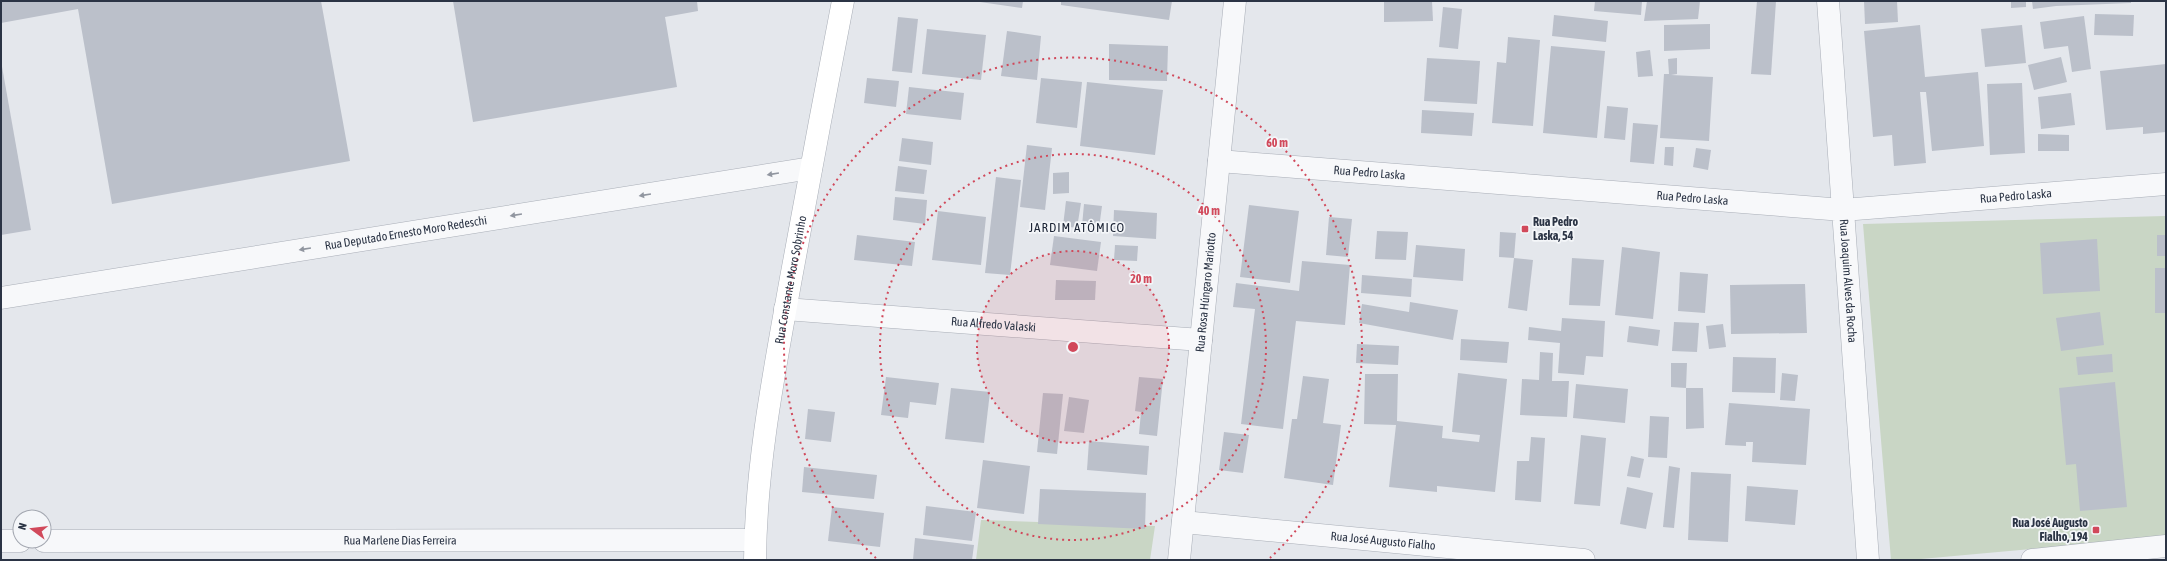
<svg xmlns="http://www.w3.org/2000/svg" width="2167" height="561" font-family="'Asap Condensed',sans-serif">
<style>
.green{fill:#c9d6c5}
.building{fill:#bbc0ca}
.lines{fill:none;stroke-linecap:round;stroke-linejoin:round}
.minor-casing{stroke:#a9aeb7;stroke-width:23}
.tertiary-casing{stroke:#a9aeb7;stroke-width:23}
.secondary-casing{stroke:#a9aeb7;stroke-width:23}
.minor{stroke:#f7f8fa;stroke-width:22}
.tertiary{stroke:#f7f8fa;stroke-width:22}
.secondary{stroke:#fff;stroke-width:22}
.oneway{fill:#9196a0}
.ring{fill:none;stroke:#d1495b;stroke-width:2;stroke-dasharray:2 4}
.poi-dot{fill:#d1495b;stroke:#f4f6f9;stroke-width:1.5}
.labels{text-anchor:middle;stroke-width:3.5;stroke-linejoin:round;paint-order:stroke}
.street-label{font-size:12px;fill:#2b3445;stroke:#f4f6f9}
.poi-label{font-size:12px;font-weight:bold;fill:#2b3445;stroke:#f4f6f9;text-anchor:start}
.neighbourhood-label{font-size:13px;letter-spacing:1px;fill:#1d2536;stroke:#f4f6f9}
.centre{fill:#d1495b;stroke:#f4f6f9;stroke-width:2}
.ring-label{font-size:12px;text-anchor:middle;font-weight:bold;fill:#d1495b;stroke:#f4f6f9;stroke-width:3.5;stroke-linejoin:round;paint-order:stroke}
</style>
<rect width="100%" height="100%" fill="#e4e7ec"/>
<g class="green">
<polygon points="2165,216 2166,537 1910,560 1891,560 1863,224"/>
<polygon points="981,520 1155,526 1150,560 976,560"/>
</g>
<g class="building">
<polygon points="1,1 321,1 350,161 112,204 78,9 1,23"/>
<polygon points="453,1 697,1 698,11 665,17 677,87 473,122"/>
<polygon points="973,1 1023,1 1022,8"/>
<polygon points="1061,1 1172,1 1169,20 1061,5"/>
<polygon points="1384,1 1432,1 1433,21 1384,22"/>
<polygon points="1595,1 1642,1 1641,15 1594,11"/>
<polygon points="1647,1 1700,1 1698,19 1644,21"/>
<polygon points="1757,1 1776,1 1771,75 1751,74"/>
<polygon points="1864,1 1897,1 1898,22 1865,24"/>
<polygon points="2011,1 2026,1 2026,7 2011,8"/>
<polygon points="2032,1 2131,1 2131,3 2056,6 2033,9"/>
<polygon points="1443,7 1462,9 1458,49 1439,47"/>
<polygon points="2095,14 2134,15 2133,36 2094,35"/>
<polygon points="1554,15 1608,21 1606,42 1552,36"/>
<polygon points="2084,16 2091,69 2072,72 2068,46 2044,49 2040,22"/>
<polygon points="898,17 918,19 912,73 892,71"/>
<polygon points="1710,24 1710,49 1664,51 1664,25"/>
<polygon points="1920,25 1925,77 1978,72 1984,146 1932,151 1926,92 1920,92 1926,163 1894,166 1892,135 1873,137 1864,31"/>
<polygon points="2022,25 2026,63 1985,67 1981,29"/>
<polygon points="927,29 986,35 981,80 922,74"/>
<polygon points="1007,31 1041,36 1037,80 1001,76"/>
<polygon points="1508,37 1540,40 1533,126 1492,123 1497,62 1506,63"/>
<polygon points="1109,44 1168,46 1167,81 1109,80"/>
<polygon points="1551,46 1605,51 1597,138 1543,133"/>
<polygon points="1650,50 1653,76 1638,77 1636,52"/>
<polygon points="2061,57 2067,82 2034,90 2028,65"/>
<polygon points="1427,58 1480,61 1477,104 1424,101"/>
<polygon points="1677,58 1677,74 1671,75 1713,77 1709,141 1660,138 1664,74 1669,74 1668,59"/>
<polygon points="1,61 31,230 1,235"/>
<polygon points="2166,64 2166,132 2143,134 2143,127 2106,130 2100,71"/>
<polygon points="867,78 899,81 896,107 864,103"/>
<polygon points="1041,78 1082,82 1077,128 1036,123"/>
<polygon points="1087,82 1163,90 1155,155 1080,146"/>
<polygon points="2022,83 2025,153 1990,155 1987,84"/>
<polygon points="909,87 964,93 961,120 906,114"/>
<polygon points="2071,93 2075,125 2041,129 2038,97"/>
<polygon points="1607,106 1628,108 1625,140 1604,138"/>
<polygon points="1422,110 1474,113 1472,136 1421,133"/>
<polygon points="1633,123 1658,125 1654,164 1630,162"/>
<polygon points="2038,134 2069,135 2069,151 2038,151"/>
<polygon points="902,138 933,142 931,165 899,161"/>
<polygon points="1027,145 1052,148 1045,210 1020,207"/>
<polygon points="1665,147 1674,147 1673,166 1664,165"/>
<polygon points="1696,148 1711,150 1708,170 1693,167"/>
<polygon points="898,166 927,170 924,194 895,191"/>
<polygon points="1069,172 1069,193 1053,194 1053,173"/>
<polygon points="996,177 1021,180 1010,275 985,273"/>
<polygon points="895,197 927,200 925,224 893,220"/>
<polygon points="1066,201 1081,203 1077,228 1063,226"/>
<polygon points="1084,204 1102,206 1099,228 1082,226"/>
<polygon points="1249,205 1299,211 1290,283 1240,277"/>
<polygon points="1114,210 1157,213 1156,239 1113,236"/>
<polygon points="938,211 986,217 981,265 932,260"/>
<polygon points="1329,217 1352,219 1348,257 1326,255"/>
<polygon points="1377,231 1408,232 1406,260 1375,259"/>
<polygon points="1500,232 1516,233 1514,258 1499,257"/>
<polygon points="857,235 915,242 912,266 854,260"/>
<rect x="2157" y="235" width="9" height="21"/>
<polygon points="1054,236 1101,242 1097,271 1050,265"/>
<polygon points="2097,239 2100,291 2043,294 2040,243"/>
<polygon points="1115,245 1138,246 1137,261 1114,260"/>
<polygon points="1416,245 1465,249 1463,281 1413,277"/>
<polygon points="1622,247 1660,252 1653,319 1615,315"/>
<polygon points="1514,258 1533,260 1527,311 1508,308"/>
<polygon points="1572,258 1604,260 1600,306 1569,305"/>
<polygon points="1302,261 1350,265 1345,325 1296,321 1283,429 1241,424 1255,309 1233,307 1236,283 1299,291"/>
<rect x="2155" y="268" width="11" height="45"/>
<polygon points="1680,272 1708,274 1705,313 1678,311"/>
<polygon points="1362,275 1412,279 1411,297 1361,293"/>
<polygon points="1056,280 1096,281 1095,300 1055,300"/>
<polygon points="1805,284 1807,333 1731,334 1730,285"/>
<polygon points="1410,302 1458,310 1453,340 1359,323 1362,304 1409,312"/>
<polygon points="2100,312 2104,345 2061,351 2056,318"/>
<polygon points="1562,318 1605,321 1603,357 1586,356 1584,375 1558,373 1560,343 1528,340 1529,327 1561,331"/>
<polygon points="1674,322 1699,323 1697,352 1672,351"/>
<polygon points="1723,324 1726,347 1709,349 1706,326"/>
<polygon points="1629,326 1660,330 1658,346 1627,342"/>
<polygon points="1461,339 1509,342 1507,363 1460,360"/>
<polygon points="1357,344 1399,346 1398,365 1356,363"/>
<polygon points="1540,352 1553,353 1552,381 1569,381 1567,417 1520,415 1522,379 1539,380"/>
<polygon points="2112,354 2113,372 2078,375 2076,357"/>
<polygon points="1733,357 1776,358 1775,393 1732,392"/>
<polygon points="1671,363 1687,363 1686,388 1703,388 1704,428 1686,429 1686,388 1671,387"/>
<polygon points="1458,373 1507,379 1495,492 1437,486 1437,492 1389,487 1396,425 1364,424 1365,374 1398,374 1397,421 1443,426 1442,438 1479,442 1480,435 1452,432"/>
<polygon points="1782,373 1798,375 1795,401 1780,400"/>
<polygon points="1303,376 1329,379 1323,423 1341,425 1333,485 1284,478 1292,419 1297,419"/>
<polygon points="886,377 939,383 936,405 910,402 908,418 881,415"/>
<polygon points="1139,377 1163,379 1157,436 1139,434 1141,412 1135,411"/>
<polygon points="2115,382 2127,507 2080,511 2076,464 2066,465 2059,388"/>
<polygon points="1576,384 1628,389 1625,423 1573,418"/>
<polygon points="951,388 990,392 984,443 945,439"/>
<polygon points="1043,393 1063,394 1057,454 1037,452"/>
<polygon points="1069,397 1089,400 1084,433 1064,431"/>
<polygon points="1729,403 1810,409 1806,465 1752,462 1753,442 1746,442 1746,446 1725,445"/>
<polygon points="808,409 835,412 831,442 805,439"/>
<polygon points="1650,416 1669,417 1667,458 1648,457"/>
<polygon points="1224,432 1249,435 1243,473 1219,470"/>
<polygon points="1581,435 1606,438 1600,506 1574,504"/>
<polygon points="1531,437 1545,438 1541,502 1515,500 1517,461 1529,461"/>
<polygon points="1089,441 1149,446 1147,475 1087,470"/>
<polygon points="1631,456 1644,459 1640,478 1627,476"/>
<polygon points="983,460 1030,466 1024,514 977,508"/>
<polygon points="1669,466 1680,468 1674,528 1663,527"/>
<polygon points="804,467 877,475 874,499 802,492"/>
<polygon points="1691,472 1731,474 1728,542 1688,540"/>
<polygon points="1747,486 1798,490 1795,525 1745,521"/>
<polygon points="1627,487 1653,493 1646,529 1620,524"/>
<polygon points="1040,489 1146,493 1145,529 1038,524"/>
<polygon points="926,506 976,512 972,541 923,535"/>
<polygon points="832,507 884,513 880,547 828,541"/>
<polygon points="915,538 974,545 972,560 913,560"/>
</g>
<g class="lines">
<g class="minor-casing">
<g id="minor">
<path id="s1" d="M1219 161 1843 210 1868 560"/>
<path id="s2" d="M785 309 1201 340"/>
<path id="s3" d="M1183 522 1584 560"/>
<polyline points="1,541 20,541"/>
<path id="s4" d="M44 541 755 540"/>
<path id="s5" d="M1179 560 1235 1"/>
<polyline points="2032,560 2166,546"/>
</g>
</g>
<g class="tertiary-casing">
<g id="tertiary">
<path id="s6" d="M1828 1 1843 210 2166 184"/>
<path id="s7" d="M1 298 811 168"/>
</g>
</g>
<g class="secondary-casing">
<g id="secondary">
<path id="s8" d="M755 560C756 463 774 373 791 278 808 186 825 93 843 1"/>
</g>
</g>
<use href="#minor" class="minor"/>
<use href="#tertiary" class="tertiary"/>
<use href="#secondary" class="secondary"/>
</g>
<defs><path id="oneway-solid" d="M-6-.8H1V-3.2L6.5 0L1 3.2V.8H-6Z"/></defs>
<g class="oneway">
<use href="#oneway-solid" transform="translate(773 174) rotate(171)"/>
<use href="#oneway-solid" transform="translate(645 195) rotate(171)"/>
<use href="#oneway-solid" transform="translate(516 215) rotate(171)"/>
<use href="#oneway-solid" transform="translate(305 249) rotate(171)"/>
</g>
<circle cx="1073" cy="347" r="96" fill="#d1495b" fill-opacity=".12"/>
<g class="ring">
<circle cx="1073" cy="347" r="96"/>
<circle cx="1073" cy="347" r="193"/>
<path d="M876 558A289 289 0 1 1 1270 558"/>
</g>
<g class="poi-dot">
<rect x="1521" y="225" width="8" height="8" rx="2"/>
<rect x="2092" y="526" width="8" height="8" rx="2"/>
</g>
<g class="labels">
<g class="street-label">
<text dy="4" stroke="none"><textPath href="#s1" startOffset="151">Rua Pedro Laska</textPath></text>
<text dy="4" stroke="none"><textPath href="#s6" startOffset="383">Rua Pedro Laska</textPath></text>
<text dy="4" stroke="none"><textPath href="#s1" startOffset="475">Rua Pedro Laska</textPath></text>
<text dy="4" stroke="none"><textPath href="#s7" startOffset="410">Rua Deputado Ernesto Moro Redeschi</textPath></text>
<text dy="4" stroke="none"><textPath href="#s8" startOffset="283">Rua Constante Moro Sobrinho</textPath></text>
<text dy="4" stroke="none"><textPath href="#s1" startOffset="697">Rua Joaquim Alves da Rocha</textPath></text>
<text dy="4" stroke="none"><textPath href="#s5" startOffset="269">Rua Rosa Húngaro Mariotto</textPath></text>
<text dy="4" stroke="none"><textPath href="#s2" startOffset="209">Rua Alfredo Valaski</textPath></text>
<text dy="4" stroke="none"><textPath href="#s4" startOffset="356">Rua Marlene Dias Ferreira</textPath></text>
<text dy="4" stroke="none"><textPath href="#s3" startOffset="201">Rua José Augusto Fialho</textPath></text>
</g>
<g class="poi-label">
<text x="1533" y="226">Rua Pedro<tspan x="1533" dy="14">Laska, 54</tspan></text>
<text x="2088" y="527" text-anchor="end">Rua José Augusto<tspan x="2088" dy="14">Fialho, 194</tspan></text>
</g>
<g class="neighbourhood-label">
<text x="1077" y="232">JARDIM ATÔMICO</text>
</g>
</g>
<circle cx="1073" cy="347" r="6" class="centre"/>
<g class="ring-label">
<text x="1277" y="147">60 m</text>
<text x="1209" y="215">40 m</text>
<text x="1141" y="283">20 m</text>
</g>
<rect width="2167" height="561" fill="none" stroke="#2b3445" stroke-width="4"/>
<g transform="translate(32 529) rotate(285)"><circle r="19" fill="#f4f6f9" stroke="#a4a8b1"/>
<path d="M0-3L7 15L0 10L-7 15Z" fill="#d1495b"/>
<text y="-6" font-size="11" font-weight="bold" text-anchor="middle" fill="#2b3445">N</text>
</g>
</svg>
